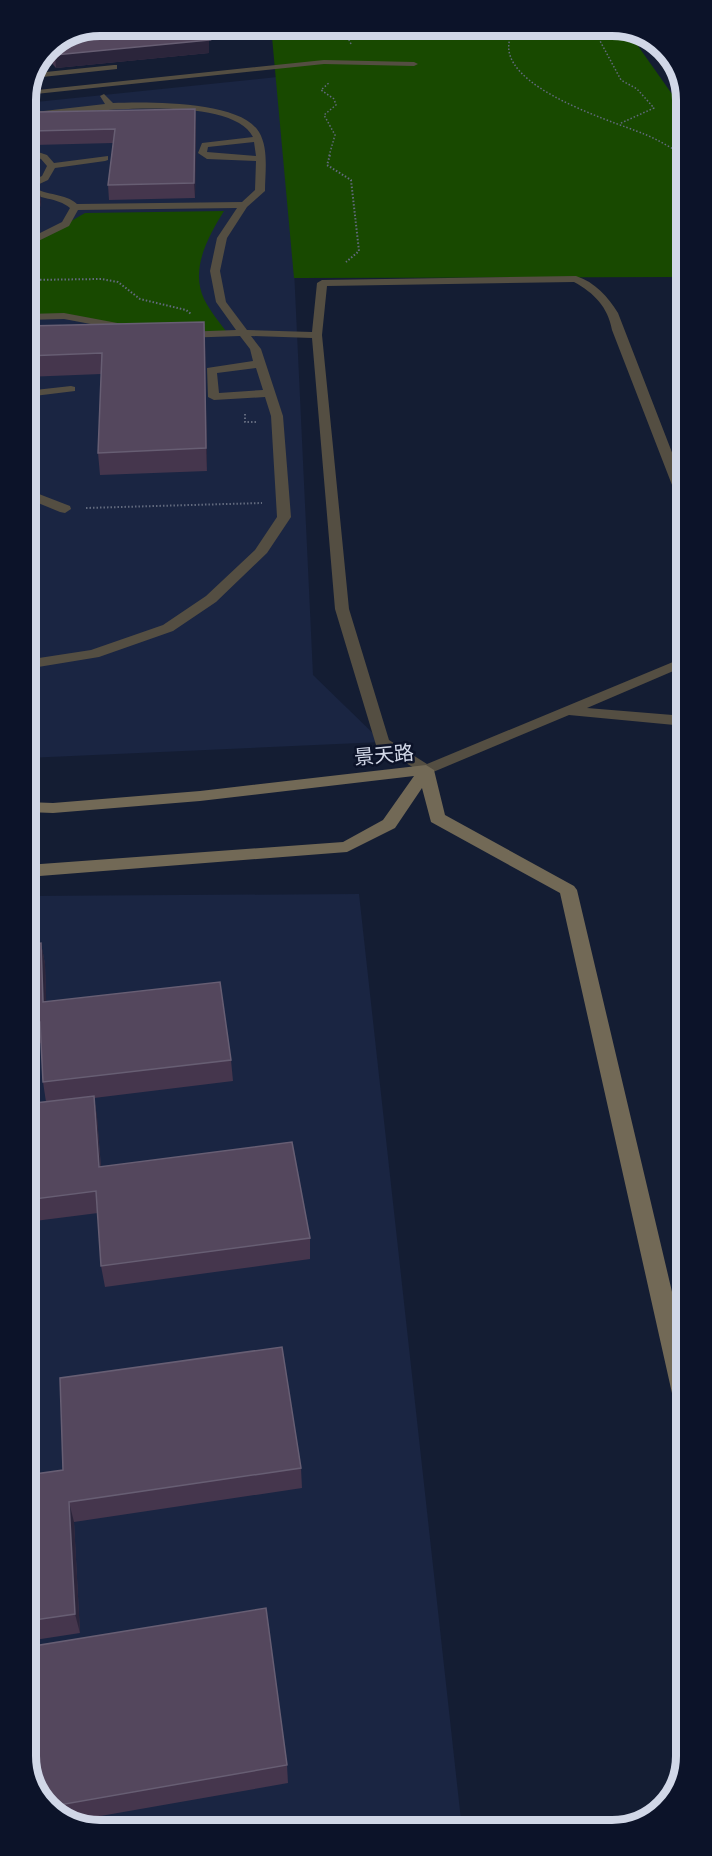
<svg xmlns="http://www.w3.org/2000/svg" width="712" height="1856" font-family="'Exo 2','Noto Sans SC',sans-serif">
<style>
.built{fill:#1a2542}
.green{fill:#184900}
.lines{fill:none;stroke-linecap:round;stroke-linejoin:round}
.path-far1{stroke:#626a7e;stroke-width:1.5;stroke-dasharray:1.5 2;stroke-linecap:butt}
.path{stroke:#626a7e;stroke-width:2;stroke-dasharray:1.5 2;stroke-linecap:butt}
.lane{fill:#544e42;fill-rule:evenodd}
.street{fill:#544e42;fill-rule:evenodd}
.secondary{fill:#726956;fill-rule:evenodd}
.wall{fill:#45364d}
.shaded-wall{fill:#2b253b}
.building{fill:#54475d;stroke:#675e73;stroke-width:1.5}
.labels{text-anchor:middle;stroke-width:5;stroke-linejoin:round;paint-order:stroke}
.street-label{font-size:20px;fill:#d1d7e7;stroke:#0c1329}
.rim{fill:none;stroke:#d1d7e7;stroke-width:8}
</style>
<rect width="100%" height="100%" fill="#141d33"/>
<g class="built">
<polygon points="277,77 294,269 313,675 382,742 27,758 26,103"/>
<polygon points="359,894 462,1829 95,1830 51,1812 28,1776 27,896"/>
</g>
<g class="green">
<polygon points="271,26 617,26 626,29 684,111 684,277 294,278"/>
<path d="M224 211C208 237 190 269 204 299 210 311 220 323 228 334L199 336 64 316 26 317V244L33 243 85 213Z"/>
</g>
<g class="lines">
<g class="path-far1">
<polyline points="348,26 347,36 351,44"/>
<path d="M517 26C474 80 610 120 644 134 657 139 669 147 681 153L683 156"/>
<polyline points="592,26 621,80 637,89 654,108 619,124"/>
<polyline points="329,156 335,135 324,115 336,105 334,99 321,90 330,82"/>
</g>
<g class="path">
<polyline points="330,155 327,165 351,180 359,251 346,262"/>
<polyline points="682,155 684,158"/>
<polyline points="26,280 101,279 118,282 140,299 186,310 191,314"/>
<polyline points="245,414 245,422 257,422"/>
<polyline points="86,508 262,503"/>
</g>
<g class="lane">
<polygon points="324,60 414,62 418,64 414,66 324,64 26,95 28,91"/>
<polygon points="114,65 117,65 117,69 33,78 36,73"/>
<path d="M104 94 113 103C146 102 240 100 259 132 269 149 265 172 265 191L247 207 227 238 220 271 226 302 247 330 312 332 317 283 322 280 576 276C595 282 608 297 618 313L685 486V507L679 503 612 330C608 307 594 293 574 282L327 286 322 335 349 609 389 740 427 764 685 657V666L587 708 685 716V726L569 715 426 775 376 745 335 609 312 338 251 336 261 349 283 416 291 517 267 553 216 602 173 631 99 657 26 669V660L91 650 163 625 206 596 255 550 277 517 271 416 265 397 214 400 208 397 207 368 253 361 250 349 240 336 182 338 177 335 182 332 236 330 216 302 210 271 217 238 237 208 78 210 69 226 26 247V240L62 222 70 208C57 197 39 200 26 190V183L42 176 47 166 41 159 26 154V148L47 155 54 163 108 156V160L105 161 55 168 48 180 33 187C47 196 65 193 77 204L242 202 255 190 256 161 207 159 198 153 202 143 253 137C230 91 70 114 26 117V113L105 104 100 96ZM254 142 256 156 207 152 208 147ZM256 368 263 390 219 393 217 373Z"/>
<polygon points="64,313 128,325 133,328 128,331 64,319 26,320 26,314"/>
<polygon points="71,386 75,387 75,391 26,397 26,391"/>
<polygon points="26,489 70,506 71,509 65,513 60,512 26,498"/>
</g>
<polygon class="street" points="636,33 644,36 684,87 684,95"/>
<polygon class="secondary" points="426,765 434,770 445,815 574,886 577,890 686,1351 686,1412 678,1409 674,1402 560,893 431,822 422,788 395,828 347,852 27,877 27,865 343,842 383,820 414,776 200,801 53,813 27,812 27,802 53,803 200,791"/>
</g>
<g class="wall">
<polygon points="48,47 209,53 56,68 44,54"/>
<polygon points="195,109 196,123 195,198 109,200 108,185 113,143 34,145 32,131"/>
<polygon points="26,187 39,187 41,202 37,224 26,224"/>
<polygon points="26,326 205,343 207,471 100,475 98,453 101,374 26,377"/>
<polygon points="41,943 45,964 46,1002 231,1060 233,1081 94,1098 97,1117 101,1167 310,1238 310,1259 105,1287 101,1266 98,1213 27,1222 27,1104 46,1102 43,1082 41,1043 27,1045 27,945"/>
<polygon points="301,1468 302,1488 74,1522 80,1633 28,1641 28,1475"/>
<polygon points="287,1765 288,1783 72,1821 51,1812 28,1776"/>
</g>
<g class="shaded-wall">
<polygon points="209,40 209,53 56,68 55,55"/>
<polygon points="195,109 196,123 195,198 194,183"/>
<polygon points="39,187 41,202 37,224 35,208"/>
<polygon points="204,322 205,343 207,471 206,448"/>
<polygon points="41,943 45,964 47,1023 43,1002"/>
<polygon points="94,1096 97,1117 102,1188 99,1167"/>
<polygon points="69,1502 74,1522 80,1633 75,1614"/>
</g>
<g class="building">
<polygon points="100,26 189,26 200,36 209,40 55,55 48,47"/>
<polygon points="195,109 194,183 108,185 115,129 32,131 37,112"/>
<polygon points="26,187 39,187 35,208 26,209"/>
<polygon points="204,322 206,448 98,453 102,353 26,356 26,326"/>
<polygon points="41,943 43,1002 220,982 231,1060 43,1082 40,1022 27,1023 27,945"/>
<polygon points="94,1096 99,1167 292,1142 310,1238 101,1266 96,1191 27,1200 27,1104"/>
<polygon points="282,1347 301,1468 69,1502 75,1614 28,1621 28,1475 63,1470 60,1378"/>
<polygon points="266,1608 287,1765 48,1807 28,1776 28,1647"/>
</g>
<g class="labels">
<g class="street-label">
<text transform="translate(384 755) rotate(-5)" y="7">景天路</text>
</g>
</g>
<path d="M0 0H712V1856H0ZM100 36H612A64 64 0 0 1 676 100V1756A64 64 0 0 1 612 1820H100A64 64 0 0 1 36 1756V100A64 64 0 0 1 100 36Z" fill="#0c1329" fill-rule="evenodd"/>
<path class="rim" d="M100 36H612A64 64 0 0 1 676 100V1756A64 64 0 0 1 612 1820H100A64 64 0 0 1 36 1756V100A64 64 0 0 1 100 36Z"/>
</svg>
